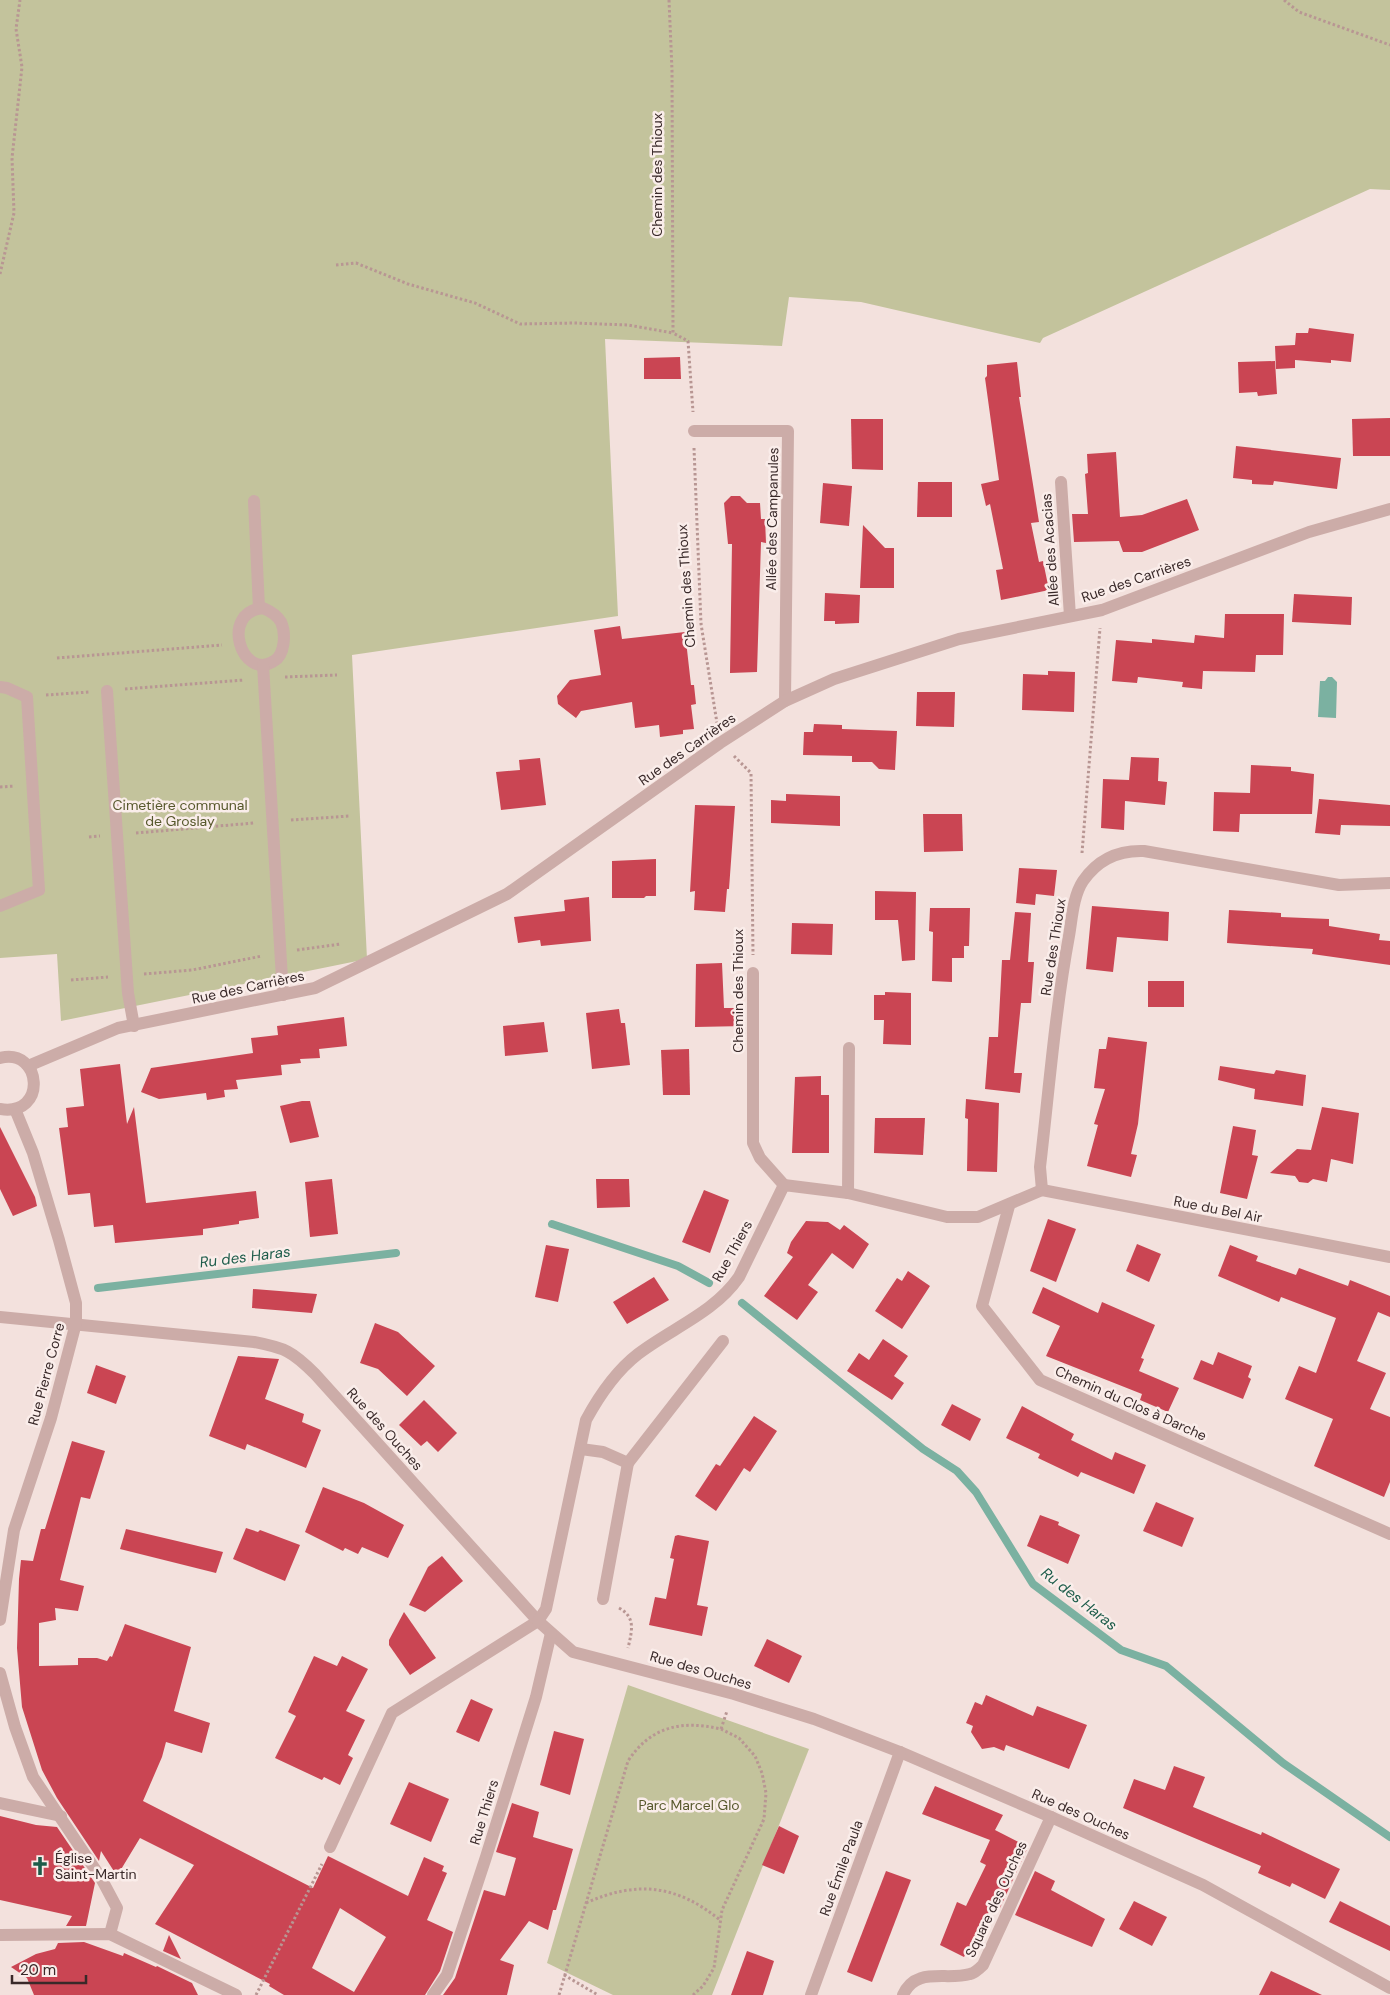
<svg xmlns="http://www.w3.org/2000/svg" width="1390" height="1995" font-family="'DM Sans',sans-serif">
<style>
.green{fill:#c3c39c}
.water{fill:#7bb1a1}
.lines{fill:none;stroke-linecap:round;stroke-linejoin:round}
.stream{stroke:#7bb1a1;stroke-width:8}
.building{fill:#ca4553;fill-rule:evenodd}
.path{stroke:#b89693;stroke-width:3;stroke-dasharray:2.5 2.5;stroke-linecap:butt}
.lane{stroke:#ccaca8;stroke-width:12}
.street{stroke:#ccaca8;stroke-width:12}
.labels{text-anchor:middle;stroke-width:5;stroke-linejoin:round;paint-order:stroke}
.street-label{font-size:14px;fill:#392929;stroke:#faedea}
.park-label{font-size:14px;fill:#57582c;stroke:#faedea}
.poi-label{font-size:14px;fill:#392929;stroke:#faedea;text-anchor:start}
.water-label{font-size:15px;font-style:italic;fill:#1d5c4a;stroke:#faedea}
</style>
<rect width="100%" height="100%" fill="#f3e1dd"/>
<g class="green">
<polygon points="0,0 1390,0 1390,190 1370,189 1043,338 1040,343 861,302 789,297 782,346 605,339 618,616 352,655 367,959 61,1021 57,954 0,958"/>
<polygon points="628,1685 809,1749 712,1995 613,1995 547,1963"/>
</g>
<polygon class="water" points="1328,677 1332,677 1337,682 1336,718 1318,717 1320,681 1325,681"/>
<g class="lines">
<g class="stream">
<polyline points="552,1224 678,1266 709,1283"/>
<polyline points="98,1288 396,1253"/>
<polyline points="742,1303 923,1449 957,1471 976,1492 1033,1584 1121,1650 1166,1666 1283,1763 1390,1837"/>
</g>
</g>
<g class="building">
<polygon points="1309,328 1354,334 1351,362 1331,360 1331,363 1295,360 1295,368 1276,369 1275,346 1295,345 1296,333 1308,333"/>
<polygon points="680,357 681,379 644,379 644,358"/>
<polygon points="1275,361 1277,394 1258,396 1257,392 1239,393 1238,362"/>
<polygon points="1017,362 1021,397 1019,397 1039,522 1031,523 1039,562 1043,561 1049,590 1001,600 996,570 1003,569 990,504 986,506 981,484 999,480 985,378 987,376 987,365"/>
<polygon points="1390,418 1390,456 1353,456 1352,419"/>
<polygon points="851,419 883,419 883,470 852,469"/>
<polygon points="1236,446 1341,458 1337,489 1274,481 1273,485 1252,484 1252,480 1233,478"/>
<polygon points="1116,452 1120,517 1142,515 1187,499 1199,530 1142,552 1123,552 1119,541 1074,542 1072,514 1088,514 1085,474 1088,473 1087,454"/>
<polygon points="918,482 952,482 952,517 917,517"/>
<polygon points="823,483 852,486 849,526 820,523"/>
<polygon points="731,496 740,496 747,503 760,503 761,519 765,519 766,543 761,542 757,672 730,673 732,544 728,544 724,503"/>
<polygon points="863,525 885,548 894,548 894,588 860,588"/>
<polygon points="825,593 860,595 859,623 835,624 835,621 824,621"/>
<polygon points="1294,594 1352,597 1351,625 1292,622"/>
<polygon points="1225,614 1284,614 1283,655 1256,655 1255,672 1203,671 1202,689 1182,687 1183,682 1138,677 1137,683 1112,681 1116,640 1152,643 1152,639 1194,643 1195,635 1224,638"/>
<polygon points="620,626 622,639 685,632 691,685 694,685 696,704 691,705 694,729 683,730 683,734 660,737 659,725 635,728 632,702 581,711 576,718 558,704 557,696 570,680 601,675 594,630"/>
<polygon points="1048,671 1075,672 1074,712 1022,710 1023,674 1048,675"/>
<polygon points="917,692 955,692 954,727 916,726"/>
<polygon points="814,724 842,725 842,729 897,731 895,770 879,769 872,762 852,762 852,756 803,755 804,732 813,732"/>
<polygon points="1131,757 1159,758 1158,781 1167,782 1165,805 1125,801 1124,830 1101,828 1103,779 1129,780"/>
<polygon points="540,758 546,805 501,810 496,772 520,770 519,760"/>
<polygon points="1251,765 1291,767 1291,771 1314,774 1312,814 1240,814 1239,832 1213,831 1214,792 1250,793"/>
<polygon points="786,794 840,796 840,826 771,823 771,800 786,801"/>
<polygon points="1319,799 1390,805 1390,826 1341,825 1340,835 1315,833"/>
<polygon points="695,805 735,806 729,889 727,889 725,912 694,910 695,891 690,892"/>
<polygon points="923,814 962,814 963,851 924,852"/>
<polygon points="656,859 656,896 646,896 644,898 612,898 612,861"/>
<polygon points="1019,868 1057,870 1054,896 1036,894 1035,905 1016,903"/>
<polygon points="875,891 916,892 915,960 902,961 898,920 875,920"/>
<polygon points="589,897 591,941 541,946 540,940 518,943 514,917 565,911 564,900"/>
<polygon points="1092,906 1169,912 1168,941 1117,937 1113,972 1086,969"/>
<polygon points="930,908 970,908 969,946 964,946 964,958 952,958 952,982 932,981 933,932 929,931"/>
<polygon points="1229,910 1281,913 1281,917 1329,919 1329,926 1380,934 1379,940 1390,941 1390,965 1312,954 1313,949 1227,943"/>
<polygon points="1015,912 1031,913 1028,962 1034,962 1031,1003 1021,1003 1014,1073 1022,1073 1020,1093 985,1089 989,1037 998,1037 1002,960 1010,960"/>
<polygon points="792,923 833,924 832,955 791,954"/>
<polygon points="722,963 724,1008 745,1008 745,1026 695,1027 696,964"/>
<rect x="1148" y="981" width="36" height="26"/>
<polygon points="885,992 911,993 911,1045 883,1044 884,1020 874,1020 874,995 885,995"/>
<polygon points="619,1009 621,1023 625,1023 630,1065 592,1069 586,1013"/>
<polygon points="344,1017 347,1046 319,1049 320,1058 300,1059 301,1063 281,1065 282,1075 236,1080 238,1089 224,1090 225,1097 207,1100 206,1093 159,1099 141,1092 151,1068 253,1053 251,1038 278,1035 277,1026"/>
<polygon points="544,1022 548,1052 505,1056 503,1026"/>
<polygon points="1108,1037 1147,1042 1138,1124 1131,1154 1137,1155 1131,1177 1087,1166 1098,1125 1094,1124 1105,1089 1094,1088 1099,1049 1106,1049"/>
<polygon points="689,1049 690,1095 663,1095 661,1050"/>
<polygon points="120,1064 127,1124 134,1107 146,1203 256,1191 259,1218 239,1221 239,1224 203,1229 203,1235 115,1243 113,1225 94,1227 90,1193 68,1195 59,1128 68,1127 66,1108 84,1106 80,1069"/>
<polygon points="1220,1066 1274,1074 1276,1070 1306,1075 1303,1106 1254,1099 1255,1089 1218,1080"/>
<polygon points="821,1076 821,1095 829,1095 829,1153 792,1153 795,1077"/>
<polygon points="966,1099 999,1103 997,1172 967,1171 968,1119 965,1118"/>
<polygon points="302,1101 310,1101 319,1137 290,1143 280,1106"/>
<polygon points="1322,1107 1359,1113 1353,1164 1331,1159 1327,1182 1313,1179 1308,1183 1299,1182 1295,1176 1270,1173 1297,1149 1311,1150"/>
<polygon points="875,1118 925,1118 923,1155 874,1153"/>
<polygon points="1233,1126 1256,1130 1252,1155 1258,1156 1247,1199 1220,1193"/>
<polygon points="0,1127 35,1197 37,1206 13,1216 0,1189"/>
<polygon points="332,1179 338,1234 310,1237 305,1182"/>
<polygon points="596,1179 629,1179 630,1207 597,1208"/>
<polygon points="704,1190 729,1200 710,1253 682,1242"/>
<polygon points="1048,1219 1076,1229 1056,1282 1030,1271"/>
<polygon points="806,1221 828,1222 840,1230 844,1225 869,1244 853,1269 832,1253 808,1285 818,1292 797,1320 764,1296 793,1257 787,1253 791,1242"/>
<polygon points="1137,1244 1161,1254 1149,1282 1126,1271"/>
<polygon points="546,1245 569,1249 558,1302 535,1297"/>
<polygon points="1230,1245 1258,1256 1256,1261 1296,1275 1299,1268 1348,1286 1350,1280 1390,1296 1390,1317 1378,1312 1357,1361 1386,1373 1370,1409 1390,1417 1390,1482 1384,1497 1314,1466 1333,1419 1285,1399 1299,1366 1316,1373 1336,1318 1281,1297 1279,1302 1218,1276"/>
<polygon points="908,1271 930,1286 902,1329 875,1311 897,1278 902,1281"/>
<polygon points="654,1277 669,1300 627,1324 613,1302"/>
<polygon points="1043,1287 1098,1313 1102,1302 1155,1325 1141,1358 1144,1359 1139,1371 1179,1388 1168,1412 1140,1400 1142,1394 1046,1356 1060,1326 1032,1313"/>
<polygon points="253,1289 317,1294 312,1313 252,1308"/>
<polygon points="375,1323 398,1332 435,1366 407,1396 378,1369 360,1363"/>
<polygon points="883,1339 908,1356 894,1376 904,1383 892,1400 847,1371 859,1353 869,1360"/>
<polygon points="1218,1352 1252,1366 1248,1377 1251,1379 1243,1399 1193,1379 1201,1360 1213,1365"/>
<polygon points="238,1356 279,1359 265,1399 304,1414 302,1422 321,1430 306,1468 247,1444 245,1450 209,1436"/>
<polygon points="96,1365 126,1376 116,1404 87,1393"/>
<polygon points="424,1400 457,1433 438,1452 427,1441 421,1446 399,1425"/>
<polygon points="952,1404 981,1419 970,1441 941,1425"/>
<polygon points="1022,1406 1074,1434 1071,1440 1112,1460 1115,1452 1146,1465 1134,1494 1081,1472 1078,1477 1038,1458 1040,1454 1006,1438"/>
<polygon points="754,1416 777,1431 750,1472 744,1468 716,1511 695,1496 716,1464 720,1466"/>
<path d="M72 1441 105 1451 90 1499 81 1497 60 1580 84 1586 78 1611 55 1608 56 1620 39 1623V1666L78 1665V1658H97L107 1661 110 1656 112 1657 125 1624 191 1647 174 1711 210 1723 202 1753 166 1742 162 1757 143 1801 313 1888 328 1856 408 1896 424 1857 444 1866 442 1871 447 1873 427 1920 453 1932 440 1971 425 1995H284L269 1986 270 1984 155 1924 194 1865 140 1838 117 1876 101 1851 99 1861 57 1798 42 1770 22 1707 17 1648 19 1579 21 1560 33 1561 41 1529H45ZM340 1908 386 1937 354 1992 312 1968Z"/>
<polygon points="323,1487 364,1503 404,1525 388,1558 362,1547 358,1554 345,1548 343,1551 305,1532"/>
<polygon points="1156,1502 1194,1518 1182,1547 1143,1531"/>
<polygon points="1040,1515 1059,1522 1058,1525 1080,1535 1068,1564 1027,1546"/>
<polygon points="246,1528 258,1532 260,1530 300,1545 285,1581 233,1559"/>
<polygon points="126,1529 177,1541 223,1552 216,1573 120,1549"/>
<polygon points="678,1535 709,1541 697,1605 708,1607 702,1636 649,1625 655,1597 666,1599 674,1559 670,1558 675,1536"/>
<polygon points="442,1556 463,1581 425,1612 409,1605 428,1567"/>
<polygon points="404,1612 436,1658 410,1675 389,1645 389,1640"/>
<polygon points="767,1639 802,1656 789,1683 754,1666"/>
<polygon points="314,1656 337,1666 342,1656 368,1669 346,1711 365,1720 348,1755 353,1758 340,1785 324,1777 322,1780 275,1758 296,1716 288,1712"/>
<polygon points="986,1695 1033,1716 1037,1706 1087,1725 1069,1769 1006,1745 1004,1751 994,1747 982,1749 971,1732 973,1726 966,1723 975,1702 982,1705"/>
<polygon points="471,1699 493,1709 479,1742 456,1732"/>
<polygon points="554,1731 584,1739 570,1795 540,1785"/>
<polygon points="1174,1766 1205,1777 1193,1807 1261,1835 1262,1832 1340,1869 1325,1899 1292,1883 1290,1887 1258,1873 1261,1866 1123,1808 1134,1779 1165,1790"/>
<polygon points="409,1782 449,1799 431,1842 390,1824"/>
<polygon points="935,1786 1003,1815 995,1830 1028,1847 1000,1908 993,1905 964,1957 940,1945 957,1902 966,1906 986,1865 980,1862 990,1840 922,1814"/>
<polygon points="512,1803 539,1812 533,1837 573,1849 556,1910 553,1910 548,1930 529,1921 500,1960 514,1965 507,1995 443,1995 455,1978 484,1890 505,1896 516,1858 496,1852"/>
<polygon points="0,1816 36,1825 57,1827 95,1883 86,1926 66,1926 72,1916 0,1900"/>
<polygon points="779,1826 799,1836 784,1874 762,1865"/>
<polygon points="886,1871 911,1880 872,1982 847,1972"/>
<polygon points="1035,1871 1055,1881 1051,1890 1105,1919 1092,1947 1015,1915"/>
<polygon points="1134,1901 1167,1917 1152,1946 1119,1929"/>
<polygon points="1340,1901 1390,1926 1390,1951 1329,1922"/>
<polygon points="169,1935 181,1959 163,1951"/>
<polygon points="84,1942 123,1956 124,1953 156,1967 157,1966 192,1983 198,1995 34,1995 27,1978 11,1967 36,1954 55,1949 58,1943"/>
<polygon points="747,1951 774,1961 763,1995 731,1995"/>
<polygon points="1271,1971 1284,1977 1322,1995 1259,1995"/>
</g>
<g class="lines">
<g class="path">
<polyline points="669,0 672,70 673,333 688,341 693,412"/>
<polyline points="1284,0 1299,12 1390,45"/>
<polyline points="336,265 356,263 408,284 475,303 520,324 574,323 628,325 673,333"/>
<polyline points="0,274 14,213 12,158 22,67 16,29 20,0"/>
<polyline points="694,448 701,624 717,723"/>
<polyline points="57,658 222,645"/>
<polyline points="285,677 337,675"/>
<polyline points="125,689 244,680"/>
<polyline points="46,695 89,692"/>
<polyline points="734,756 751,773 753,955"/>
<polyline points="0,787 15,786"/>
<polyline points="291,820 350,816"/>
<polyline points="136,833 254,823"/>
<polyline points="89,837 100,836"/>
<polyline points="1082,853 1100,628"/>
<polyline points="297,950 341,944"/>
<polyline points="144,974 192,970 262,956"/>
<polyline points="71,980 108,977"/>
<path d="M619 1608C636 1617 632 1631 628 1648"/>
<path d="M586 1903C637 1880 677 1885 720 1920"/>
<polyline points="564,1975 598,1995"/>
<polyline points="256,1995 322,1864"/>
<path d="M559 1995 628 1761C651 1726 682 1720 721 1729L727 1711"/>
<polyline points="693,1995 703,1986 714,1968 722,1910 764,1819 766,1793 762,1773 755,1756 739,1738 721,1729"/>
</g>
<g class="lane">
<polyline points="254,501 259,608"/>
<path d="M263 608C270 611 277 615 281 622 286 633 285 655 274 661 242 682 219 612 263 608Z"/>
<polyline points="263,665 283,995"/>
<polyline points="0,687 7,688 27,697 39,890 0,906"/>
<polyline points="107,691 128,993 134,1026"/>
<polyline points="581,1449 603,1452 628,1463 723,1341"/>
<polyline points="603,1599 628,1463"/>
<polyline points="330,1847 392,1713 538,1621"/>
</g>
<g class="street">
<polyline points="694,431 788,431 785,701"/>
<polyline points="1061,482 1070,616"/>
<polyline points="753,973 753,1143 760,1158 784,1185"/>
<path d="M0 1058C42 1047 48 1117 0 1109"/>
<polyline points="28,1066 118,1028 315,988 507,894 720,743 785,701 834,679 959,639 1102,610 1309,532 1390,509"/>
<path d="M1042 1190 1040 1167C1049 1090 1055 1012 1069 936 1072 919 1073 896 1083 881 1098 859 1118 850 1144 851L1339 885 1390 883"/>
<polyline points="1042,1190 1390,1257"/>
<polyline points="848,1193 849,1048"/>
<polyline points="1009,1206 982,1306 1040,1380 1390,1534"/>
<path d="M0 1317 254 1342C285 1348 292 1351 315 1374L538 1621 573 1652 734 1694 814 1719 900 1752 1051 1817 1203 1885 1390 1988"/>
<polyline points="0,1620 14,1530 51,1418 76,1323 76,1303 59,1240 33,1153 15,1109"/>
<path d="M538 1621 546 1609 586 1420C599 1396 616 1371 638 1354 672 1328 714 1313 739 1277L784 1185 848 1193 947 1217H978L1042 1190"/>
<polyline points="0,1673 15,1727 33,1777 101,1878 117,1908 110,1934"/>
<polyline points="0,1803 61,1816"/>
<polyline points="0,1935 110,1934 236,1995"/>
<polyline points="433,1995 447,1975 486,1857 536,1697 551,1633"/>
<polyline points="811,1995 900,1752"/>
<path d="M903 1995C916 1966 946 1981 970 1974 975 1973 979 1969 983 1965L1051 1817"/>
</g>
</g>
<defs>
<g id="church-bare" transform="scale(1.5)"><path d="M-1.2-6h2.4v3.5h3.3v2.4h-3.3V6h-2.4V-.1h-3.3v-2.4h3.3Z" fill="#1d5c4a" stroke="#faedea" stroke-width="2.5" paint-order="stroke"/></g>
</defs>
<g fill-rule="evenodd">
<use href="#church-bare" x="40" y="1866"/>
</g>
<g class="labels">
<g class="street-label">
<text transform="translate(657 175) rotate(-90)" y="5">Chemin des Thioux</text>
<text transform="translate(772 519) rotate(-89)" y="5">Allée des Campanules</text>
<text transform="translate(1050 550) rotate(-94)" y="5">Allée des Acacias</text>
<text transform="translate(1136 579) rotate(-19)" y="5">Rue des Carrières</text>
<text transform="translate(686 586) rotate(-94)" y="5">Chemin des Thioux</text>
<text transform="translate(687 749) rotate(-35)" y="5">Rue des Carrières</text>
<text transform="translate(1053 947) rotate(-81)" y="5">Rue des Thioux</text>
<text transform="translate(248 987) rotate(-12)" y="5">Rue des Carrières</text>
<text transform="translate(738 991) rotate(-90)" y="5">Chemin des Thioux</text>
<text transform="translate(1218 1209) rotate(11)" y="5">Rue du Bel Air</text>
<text transform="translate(732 1251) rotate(-61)" y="5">Rue Thiers</text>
<text transform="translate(46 1374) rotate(-75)" y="5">Rue Pierre Corre</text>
<text transform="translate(1131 1403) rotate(24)" y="5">Chemin du Clos à Darche</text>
<text transform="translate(385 1429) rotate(48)" y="5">Rue des Ouches</text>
<text transform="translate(701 1670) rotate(16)" y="5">Rue des Ouches</text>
<text transform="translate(484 1812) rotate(-73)" y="5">Rue Thiers</text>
<text transform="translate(1081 1814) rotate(24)" y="5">Rue des Ouches</text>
<text transform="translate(841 1868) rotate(-70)" y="5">Rue Émile Paula</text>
<text transform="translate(996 1899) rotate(-65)" y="5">Square des Ouches</text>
</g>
<g class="park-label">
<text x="180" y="810">Cimetière communal<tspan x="180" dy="16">de Groslay</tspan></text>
<text x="689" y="1810">Parc Marcel Glo</text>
</g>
<g class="poi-label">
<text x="55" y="1863">Église<tspan x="55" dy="16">Saint-Martin</tspan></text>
</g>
<g class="water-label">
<text transform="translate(245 1257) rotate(-7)" y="5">Ru des Haras</text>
<text transform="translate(1079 1599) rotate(38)" y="5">Ru des Haras</text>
</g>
</g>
<path d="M12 1975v8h74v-8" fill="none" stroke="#392929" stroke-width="2.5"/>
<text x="20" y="1975" font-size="15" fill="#392929" stroke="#faedea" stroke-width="4" paint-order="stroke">20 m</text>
</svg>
